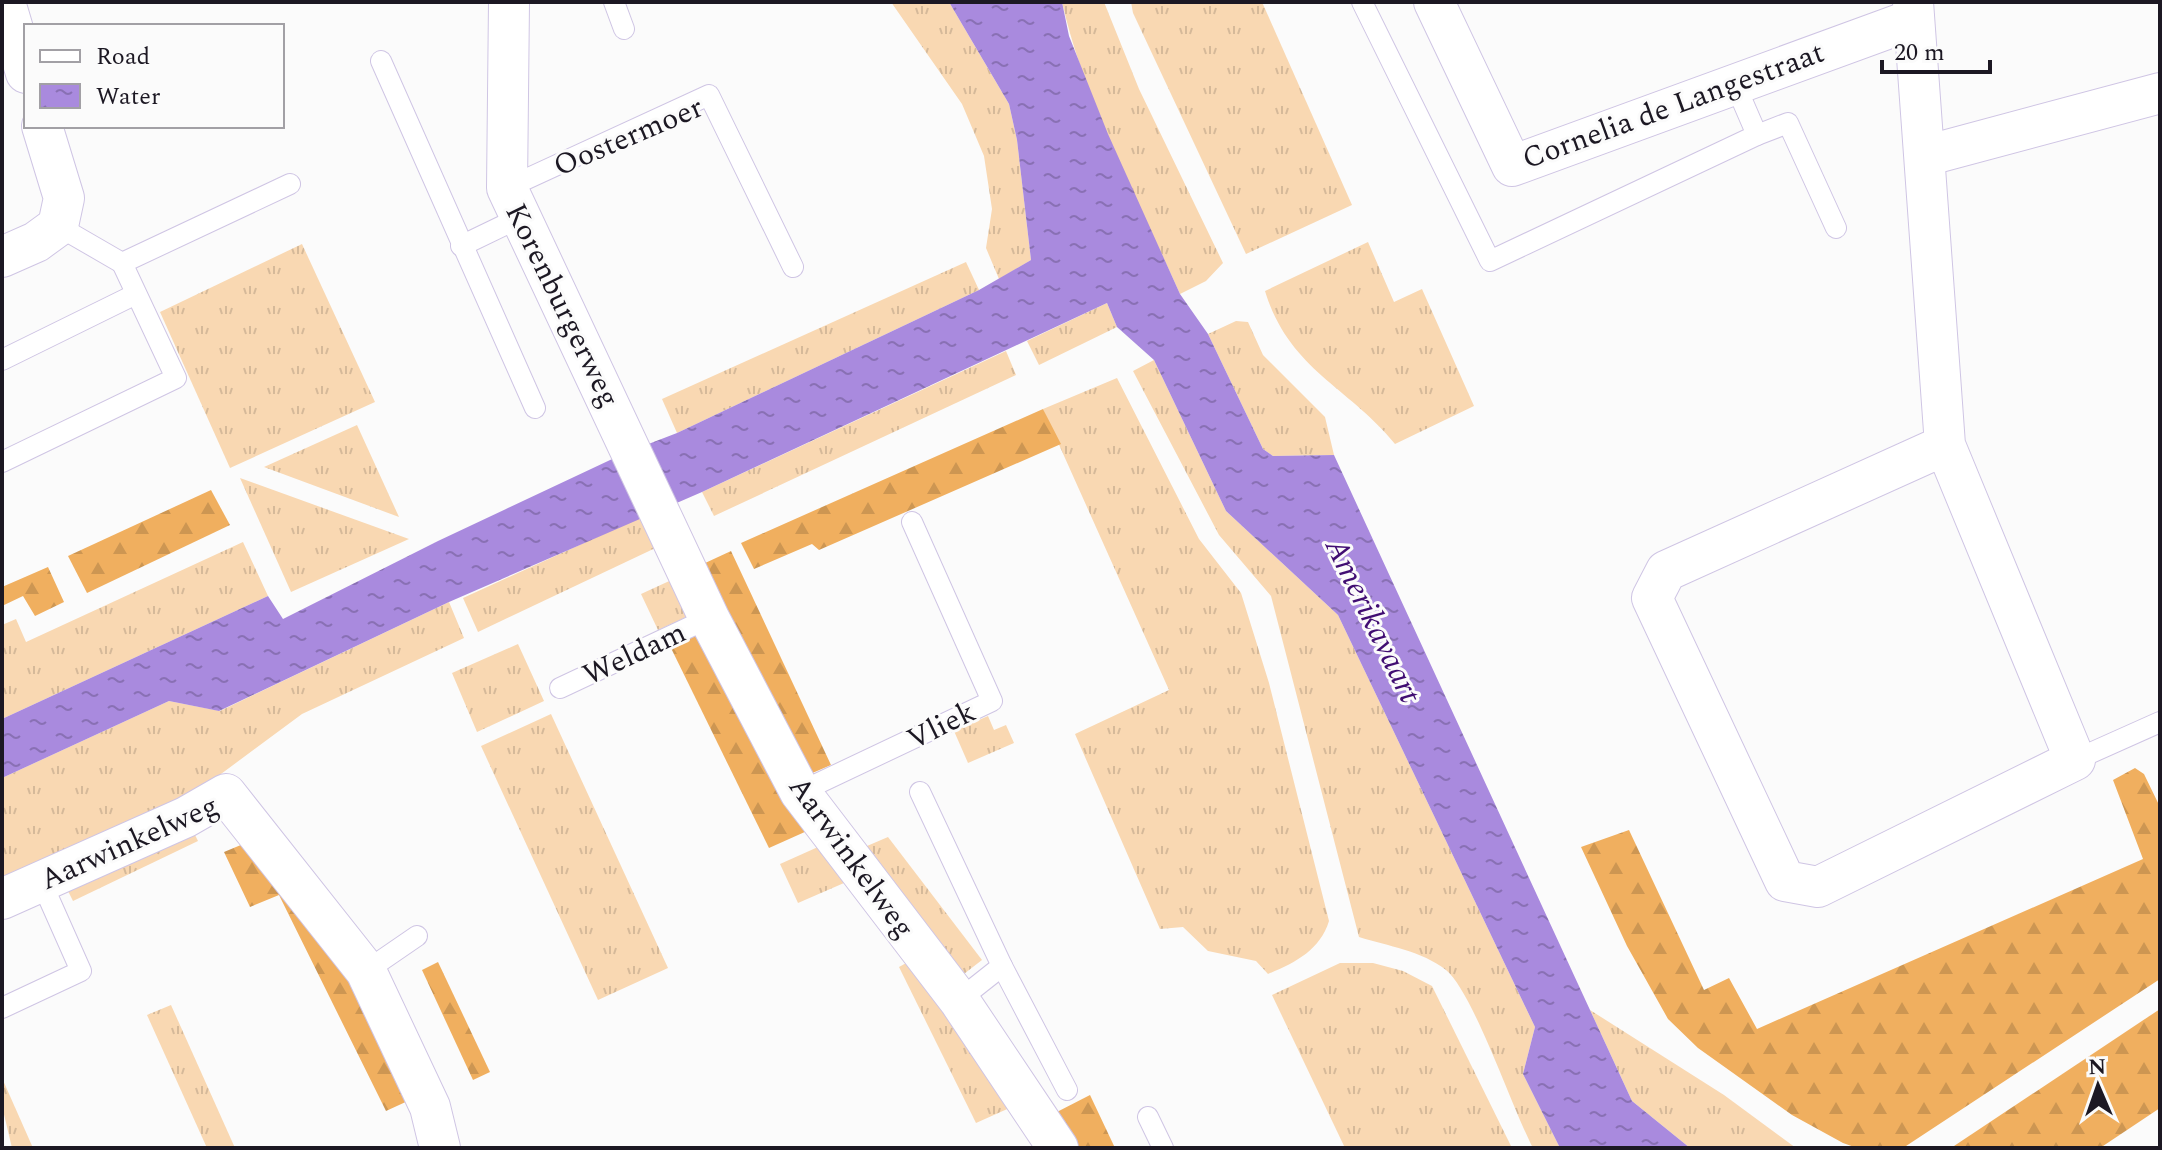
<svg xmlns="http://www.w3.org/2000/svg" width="2162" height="1150" font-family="Spectral,serif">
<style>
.grass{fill:url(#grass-tufts)}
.forest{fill:url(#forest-firs)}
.water{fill:url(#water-ripples)}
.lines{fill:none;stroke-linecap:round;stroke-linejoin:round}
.service-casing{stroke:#cfc5e4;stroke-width:22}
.minor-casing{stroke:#cfc5e4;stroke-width:42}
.service{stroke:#fff;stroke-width:20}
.minor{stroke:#fff;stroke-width:40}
.labels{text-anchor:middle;stroke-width:6;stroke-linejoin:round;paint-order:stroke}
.street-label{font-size:30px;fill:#1c1823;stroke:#fbfbfb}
.water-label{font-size:32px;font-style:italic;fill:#400d72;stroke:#fbfbfb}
</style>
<defs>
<pattern id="grass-tufts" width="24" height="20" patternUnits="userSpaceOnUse" patternTransform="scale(2)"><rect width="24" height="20" fill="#f9d8b2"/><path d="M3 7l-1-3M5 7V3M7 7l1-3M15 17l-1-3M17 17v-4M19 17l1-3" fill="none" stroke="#d5b999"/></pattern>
<pattern id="forest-firs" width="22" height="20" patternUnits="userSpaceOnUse" patternTransform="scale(2)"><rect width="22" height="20" fill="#f0af5f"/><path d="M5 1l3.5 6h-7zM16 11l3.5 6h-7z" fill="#cd9652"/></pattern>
<pattern id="water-ripples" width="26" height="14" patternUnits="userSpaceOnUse" patternTransform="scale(2)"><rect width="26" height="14" fill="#a98ade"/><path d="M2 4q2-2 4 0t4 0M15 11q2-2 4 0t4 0" fill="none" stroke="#8970b4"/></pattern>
</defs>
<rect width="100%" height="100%" fill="#fbfbfb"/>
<g class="grass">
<polygon points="891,2 949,2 1009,104 1017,140 1031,260 999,279 986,248 992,209 984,156 962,104"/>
<path d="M1062 2H1104L1139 89 1223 263 1206 281 1180 294C1138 200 1085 103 1062 2Z"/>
<polygon points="1131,2 1262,2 1352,205 1246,254 1133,13"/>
<path d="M1368 242 1394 302 1422 289 1474 406 1395 444C1349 387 1289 370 1265 291Z"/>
<polygon points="302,244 375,402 230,468 160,312"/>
<polygon points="966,262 979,290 677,433 662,399"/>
<polygon points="1107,303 1117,327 1039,365 1027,341"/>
<polygon points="1236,321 1248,322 1263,355 1325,417 1334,455 1273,456 1263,449 1208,334"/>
<polygon points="1006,351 1016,375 714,516 702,492"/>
<path d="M1154 360 1226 511 1338 615 1535 1027 1523 1074 1560 1148H1533C1512 1108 1473 992 1446 970 1422 951 1388 946 1359 937L1271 596 1219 535 1133 371Z"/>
<path d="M1117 378 1199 539 1241 593 1269 683 1329 921C1320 950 1295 963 1268 974L1256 961 1208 951 1183 927 1160 929 1075 734 1169 690 1043 409Z"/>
<polygon points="357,425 399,517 264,467"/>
<polygon points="240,478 409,539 291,592"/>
<polygon points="652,512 666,543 478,632 463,598"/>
<polygon points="243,542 268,596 2,719 2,625 16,619 26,642"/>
<polygon points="678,577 695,613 658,630 641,594"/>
<polygon points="449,602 464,638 302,714 198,791 2,878 2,778 169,701 220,711"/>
<polygon points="518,644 544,701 477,732 452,673"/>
<polygon points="551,714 668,968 598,1000 481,746"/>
<polygon points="988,716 994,730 1006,725 1014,743 968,763 954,731"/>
<polygon points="192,829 198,841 73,901 67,889"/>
<polygon points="888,837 982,960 960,977 860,849"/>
<polygon points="818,847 844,883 798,903 780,864"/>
<polygon points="908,962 1014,1106 976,1123 899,967"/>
<polygon points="1340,963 1373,963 1403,971 1432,986 1512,1148 1345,1148 1272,995"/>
<polygon points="171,1005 235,1148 207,1148 147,1015"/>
<polygon points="1590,1010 1724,1095 1796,1148 1690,1148 1632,1101"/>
<polygon points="2,1078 33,1148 12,1148 2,1106"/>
</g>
<g class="forest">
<polygon points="1043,409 1061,444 819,550 812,544 754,569 741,543"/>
<polygon points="211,490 230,525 87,593 68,556"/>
<polygon points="731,551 831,765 810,774 703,564"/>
<polygon points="48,567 64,602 35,616 23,596 2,606 2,587"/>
<polygon points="699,630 807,831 769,848 669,644"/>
<polygon points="2135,768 2144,774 2160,807 2160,979 1903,1148 1857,1148 1843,1143 1792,1115 1698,1048 1668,1019 1627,946 1581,847 1629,830 1704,990 1729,978 1757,1029 2143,859 2113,780"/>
<polygon points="248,842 348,976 410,1100 386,1111 279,895 250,907 224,852"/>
<polygon points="438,962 490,1072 473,1080 422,970"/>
<polygon points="2160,1009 2160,1108 2100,1148 1951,1148"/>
<polygon points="1090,1095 1115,1148 1076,1148 1053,1114"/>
</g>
<polygon class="water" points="949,2 1062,2 1069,36 1108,134 1180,294 1208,334 1263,449 1273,456 1334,455 1632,1101 1690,1148 1560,1148 1523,1074 1535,1027 1338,615 1226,511 1154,360 1117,327 1107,303 702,492 449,602 219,711 169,701 2,778 2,719 268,596 283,619 438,541 625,453 677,433 979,290 1031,260 1017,140 1009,104"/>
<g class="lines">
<g class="service-casing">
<g id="service">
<polyline points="614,2 624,29"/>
<polyline points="1362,2 1490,261 1757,135 1735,84"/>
<polyline points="381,61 535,408"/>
<polyline points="1757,135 1788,123 1836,228"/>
<polyline points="507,188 709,95 793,267"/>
<polyline points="58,226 122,263 290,184"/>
<polyline points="461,246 521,217"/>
<polyline points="2,360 136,294"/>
<polyline points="2,462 176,378 122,263"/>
<polyline points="560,688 709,618"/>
<polyline points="2075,760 2160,722"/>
<polyline points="800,792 992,701 912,522"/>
<polyline points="920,792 1002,966 1067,1090"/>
<polyline points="366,971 417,936"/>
<polyline points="959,1000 1002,966"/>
<polyline points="2,1008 81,971 41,881"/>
<polyline points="1148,1117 1163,1148"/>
</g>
</g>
<g class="minor-casing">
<g id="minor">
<polyline points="5,2 26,73"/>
<polyline points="509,2 507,188 709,618 800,792 959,1000 1058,1148"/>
<polyline points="1434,2 1512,166 1914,19"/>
<polyline points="1913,2 1945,445 2075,760 1818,887 1785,881 1652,598 1666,571 1945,445"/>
<polyline points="1925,156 2160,93"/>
<polyline points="2,257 36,242 58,226 64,198 42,126"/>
<polyline points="2,899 186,817 226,794 366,971 430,1107 440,1148"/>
</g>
</g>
<use href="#service" class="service"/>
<use href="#minor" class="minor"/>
</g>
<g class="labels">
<g class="street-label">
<text transform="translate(1673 105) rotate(-20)" y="10">Cornelia de Langestraat</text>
<text transform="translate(628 136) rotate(-23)" y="10">Oostermoer</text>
<text transform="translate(563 305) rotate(64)" y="10">Korenburgerweg</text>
<text transform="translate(634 653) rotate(-25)" y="10">Weldam</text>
<text transform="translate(941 725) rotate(-26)" y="10">Vliek</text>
<text transform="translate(129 842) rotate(-24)" y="10">Aarwinkelweg</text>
<text transform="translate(852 857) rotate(54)" y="10">Aarwinkelweg</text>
</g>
<g class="water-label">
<text transform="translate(1374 620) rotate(64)" y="11">Amerikavaart</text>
</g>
</g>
<rect width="2162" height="1150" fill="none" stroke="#1c1823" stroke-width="8"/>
<rect x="24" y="24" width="260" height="104" fill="#fbfbfb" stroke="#a2a0a5" stroke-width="2"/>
<rect x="40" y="50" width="40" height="12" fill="#ffffff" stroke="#a2a0a5" stroke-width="2"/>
<text x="96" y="64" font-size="24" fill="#1c1823">Road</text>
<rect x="40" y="84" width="40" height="24" fill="url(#water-ripples)" stroke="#a2a0a5" stroke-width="2"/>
<text x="96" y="104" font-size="24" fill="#1c1823">Water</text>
<g transform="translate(2098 1086) rotate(358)" stroke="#fbfbfb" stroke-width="6" paint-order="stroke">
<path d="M0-6L14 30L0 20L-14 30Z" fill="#1c1823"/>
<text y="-12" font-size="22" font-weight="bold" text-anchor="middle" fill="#1c1823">N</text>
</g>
<path d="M1882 60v12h108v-12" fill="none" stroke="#1c1823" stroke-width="4"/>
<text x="1894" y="60" font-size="24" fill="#1c1823" stroke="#fbfbfb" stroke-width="6" paint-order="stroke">20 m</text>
</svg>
